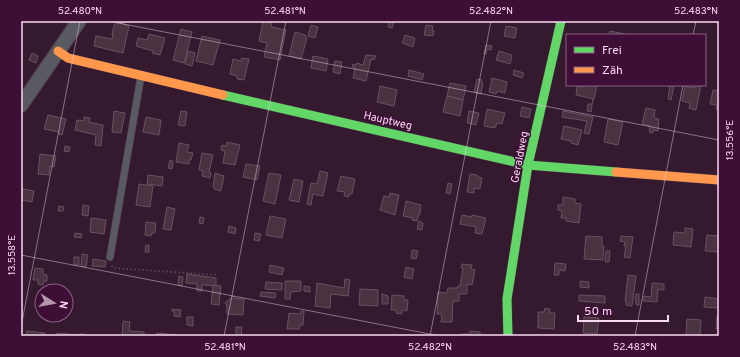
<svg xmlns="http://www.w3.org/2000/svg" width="740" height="357" font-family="Overpass,sans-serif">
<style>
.building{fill:#4a3241;stroke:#6a5160}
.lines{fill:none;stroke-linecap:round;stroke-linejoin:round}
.lane-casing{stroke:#4d3648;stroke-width:8}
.street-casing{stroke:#4d3648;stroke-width:16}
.fast-casing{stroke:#4d3648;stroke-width:10}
.slow-casing{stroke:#4d3648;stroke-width:10}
.path{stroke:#635d67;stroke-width:2;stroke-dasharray:1 3;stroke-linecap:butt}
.lane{stroke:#585961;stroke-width:7}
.street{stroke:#585961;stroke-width:14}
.fast{stroke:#63d668;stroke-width:9}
.slow{stroke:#ff974d;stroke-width:9}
.ticks{fill:none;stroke:#f9d9f1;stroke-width:1;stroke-opacity:0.45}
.labels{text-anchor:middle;stroke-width:3;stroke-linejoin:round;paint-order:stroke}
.street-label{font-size:11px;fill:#f9d9f1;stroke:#3f0e37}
.neatline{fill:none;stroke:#f9d9f1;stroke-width:1.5}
.ticks-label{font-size:10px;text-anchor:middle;fill:#f9d9f1}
</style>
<rect width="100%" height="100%" fill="#34192f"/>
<g class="building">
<polygon points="263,21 272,21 271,27 286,30 280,60 264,57 267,43 259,41"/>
<polygon points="389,21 394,22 392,28 388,27"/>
<polygon points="118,22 129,26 123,53 94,46 96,36 112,39 113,35 112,35 114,25"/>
<polygon points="311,25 318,27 315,38 308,36"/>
<polygon points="426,25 433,26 432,30 434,31 433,36 424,35"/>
<polygon points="506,26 517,28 515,38 504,36"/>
<polygon points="181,29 192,32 184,63 173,60"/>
<polygon points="610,31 630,35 609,35"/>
<polygon points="295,32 305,35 307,38 301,59 289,56"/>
<polygon points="149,34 165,38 160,55 152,53 153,51 136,46 138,38 147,40"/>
<polygon points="405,35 415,38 413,47 402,43"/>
<polygon points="202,36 220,40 213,65 196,61"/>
<polygon points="486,45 492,46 491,50 487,49 486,54 484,54"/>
<polygon points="188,51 195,53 192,66 185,64"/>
<polygon points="499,51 512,55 510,64 496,60"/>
<polygon points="32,53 38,56 36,63 29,60"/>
<polygon points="366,55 376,56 374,60 371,59 366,81 353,78 355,68 352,67 353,64 356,65 357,63 363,65"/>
<polygon points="313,56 328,59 326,71 311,68"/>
<polygon points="242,58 249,59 244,80 237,79 237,76 230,74 233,59 241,61"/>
<polygon points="335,61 342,62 340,74 333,72"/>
<polygon points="409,70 424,74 422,80 408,76"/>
<polygon points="514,70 524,73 522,78 513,75"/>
<polygon points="492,78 507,82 505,93 497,91 496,94 489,92"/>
<polygon points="477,79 482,80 481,82 483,83 481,94 474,92"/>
<polygon points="450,83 466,86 463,100 447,96"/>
<polygon points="584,85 597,85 594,99 576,95 577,86 584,87"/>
<polygon points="670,85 674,85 671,100 668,99"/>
<polygon points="696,85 701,85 696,110 689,108 690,103 682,101 685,86 695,88"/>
<polygon points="380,86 397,90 394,106 377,102"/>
<polygon points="713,90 719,91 719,109 716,109 717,105 710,104"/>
<polygon points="447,96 463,100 460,116 443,112"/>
<polygon points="593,99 591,112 587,111 588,104 592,104"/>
<polygon points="522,107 531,109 529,118 520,116"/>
<polygon points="646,108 655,110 654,118 659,119 658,131 653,130 653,133 649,132 650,126 642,124"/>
<polygon points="487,109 505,113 502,124 497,123 495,128 484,126"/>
<polygon points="114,111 125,113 121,133 112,132"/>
<polygon points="181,111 187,112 185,126 178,125"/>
<polygon points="469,111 479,113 476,125 467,123"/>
<polygon points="563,111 593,117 589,134 584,133 587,121 562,117"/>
<polygon points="48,115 66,119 62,135 59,134 59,132 44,129"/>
<polygon points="84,117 90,118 89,122 103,125 101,146 95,145 96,135 75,130 77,120 84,121"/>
<polygon points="146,117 161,120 159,135 143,132"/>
<polygon points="608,119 623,122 618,145 604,142"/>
<polygon points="564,126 582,130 578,145 571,143 571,141 561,139"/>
<polygon points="227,142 240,145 235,165 223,163 225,151 221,150 222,145 226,146"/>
<polygon points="179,143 189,145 187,152 193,153 191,160 190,159 189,164 176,162"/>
<polygon points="65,146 70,147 69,152 64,151"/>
<polygon points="202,153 213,155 209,172 211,173 210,178 202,176 203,171 199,170"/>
<polygon points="40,154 56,156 54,167 50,166 49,175 38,174"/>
<polygon points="170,160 173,161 172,169 168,168"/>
<polygon points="246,164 260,166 257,180 243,177"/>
<polygon points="320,171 328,173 323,196 313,194 311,205 307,204 311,183 317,184"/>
<polygon points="215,173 224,176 221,191 214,189 214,187 213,187"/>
<polygon points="269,173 281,175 275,204 263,201"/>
<polygon points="470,174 477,175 478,177 482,178 480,189 474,188 474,193 467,192"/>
<polygon points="148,175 163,177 162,186 147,184"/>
<polygon points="341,176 355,179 352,194 349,194 349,197 344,196 345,192 337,191"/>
<polygon points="294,179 303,181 299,202 289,200"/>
<polygon points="448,183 452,184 450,194 446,193"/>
<polygon points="139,184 153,186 150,207 136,205"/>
<polygon points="23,189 34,191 32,202 21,200"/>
<polygon points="390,193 399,195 395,215 380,210 384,196 389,197"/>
<polygon points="563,197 575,199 575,203 581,204 579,223 566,221 566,218 561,218 562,211 558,210 558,205 563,205"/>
<polygon points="406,201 421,205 420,214 419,214 417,221 412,220 413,218 403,216"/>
<polygon points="83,205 89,206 88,216 82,215"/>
<polygon points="59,206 64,207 63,211 58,211"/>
<polygon points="167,207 175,209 171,230 163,229"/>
<polygon points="462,215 472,217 472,215 486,218 482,234 475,233 476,227 460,224"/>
<polygon points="270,216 286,219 282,238 266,235"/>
<polygon points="200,217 204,218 203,224 199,223"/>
<polygon points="91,218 106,220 104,234 90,232"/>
<polygon points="419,221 423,223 422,230 417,229"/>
<polygon points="146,222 156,223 155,233 152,233 151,236 145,235"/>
<polygon points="229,226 236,228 235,234 228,232"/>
<polygon points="685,228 693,229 691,247 673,245 674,232 685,233"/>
<polygon points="75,233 82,234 81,238 74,237"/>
<polygon points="255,233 261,234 259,241 254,240"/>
<polygon points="707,235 719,236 718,252 705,251"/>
<polygon points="586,236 602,237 602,246 604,246 603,260 584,259"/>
<polygon points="621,236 633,237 630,258 624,257 626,246 624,246 625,242 620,241"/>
<polygon points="146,245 149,245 149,252 145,252"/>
<polygon points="412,250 418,251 416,259 411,258"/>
<polygon points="606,251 610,251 609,262 605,262"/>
<polygon points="82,254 88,255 86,267 81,266"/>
<rect x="74" y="257" width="5" height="8"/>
<polygon points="93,259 106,261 105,267 92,266"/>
<polygon points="555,263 566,264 565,271 559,270 559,275 554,275"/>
<polygon points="462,264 472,265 471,269 475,270 472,285 467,284 467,294 459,294 459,301 453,301 452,322 441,322 442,314 437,314 438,292 447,293 448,288 457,288 458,286 460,286 463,268 461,268"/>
<polygon points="270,265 284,268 282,275 269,272"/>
<polygon points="406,267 414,269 412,279 404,277"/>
<polygon points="35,268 43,269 43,274 47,275 47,281 44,281 43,285 38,284 38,280 33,280"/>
<polygon points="187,274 216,278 216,286 202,285 202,291 197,291 197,284 186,283"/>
<polygon points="628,275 636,276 632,306 626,305 626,301 625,301"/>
<polygon points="179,276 183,277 182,286 178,285"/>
<polygon points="345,279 350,280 348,296 331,294 330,308 315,306 317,283 344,288"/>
<polygon points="285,281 301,281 301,291 291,292 290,299 285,299"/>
<polygon points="580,281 589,282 589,288 580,287"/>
<polygon points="266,282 282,283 282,290 265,289"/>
<polygon points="652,283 664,284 664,290 658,289 657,302 643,301 644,296 651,297"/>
<polygon points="213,285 221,286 219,305 211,304"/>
<polygon points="304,286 310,287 310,292 304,291"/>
<polygon points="360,289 378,290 378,306 359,305"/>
<polygon points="261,292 276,293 275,298 260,296"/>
<polygon points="382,294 388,296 388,304 382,304"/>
<polygon points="636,294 639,294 639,305 636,305 636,302 635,302"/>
<polygon points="392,295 404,296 404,300 408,300 407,311 402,310 402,314 396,313 396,310 391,310"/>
<polygon points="579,295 605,296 605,303 579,301"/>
<polygon points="233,296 234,298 244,299 243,315 227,314 227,306 225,303"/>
<polygon points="705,297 719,299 718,308 704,307"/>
<polygon points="545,308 550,309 550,313 555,313 554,329 538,328 538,312 544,312"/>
<polygon points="172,309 181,310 180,317 174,316 174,311 172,311"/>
<polygon points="301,311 304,311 303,325 300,325 299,329 287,329 289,313 300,314"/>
<polygon points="717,316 719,316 719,329 716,329"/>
<polygon points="187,317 193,317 193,326 187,325"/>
<polygon points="584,317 599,318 597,334 583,333"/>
<polygon points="687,319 701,320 700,336 686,335"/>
<polygon points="123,321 130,322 129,331 144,332 144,336 122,336"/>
<polygon points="236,327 242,327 241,336 236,336"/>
<polygon points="27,331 45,333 44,336 26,336"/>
<polygon points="470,331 480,332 480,336 461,336 461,334 470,334"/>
<polygon points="57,333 79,335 79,334 84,334 84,336 57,336"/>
<polygon points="157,333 177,335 177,336 157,336"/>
</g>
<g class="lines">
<g class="lane-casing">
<polyline id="lane" points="110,257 141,76"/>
</g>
<g class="street-casing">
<polyline id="street" points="21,105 79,21"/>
</g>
<g class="fast-casing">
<g id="fast">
<polyline points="223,95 528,165 616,172"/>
<polyline points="508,336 507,299 528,165 561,21"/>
</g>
</g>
<g class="slow-casing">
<g id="slow">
<polyline points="58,51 68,58 223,95"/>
<polyline points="616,172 719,180"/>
</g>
</g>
<polyline class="path" points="112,266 113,268 218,275"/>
<use href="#lane" class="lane"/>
<use href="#street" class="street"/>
<use href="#fast" class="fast"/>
<use href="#slow" class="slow"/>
</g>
<path class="ticks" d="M108 21 719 140M693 35 696 21M21 255 440 336M21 327 80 21M224 336 286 21M430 336 491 21M635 336 683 85"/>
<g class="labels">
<g class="street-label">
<text transform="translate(388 120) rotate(13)" y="4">Hauptweg</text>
<text transform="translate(519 157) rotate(-79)" y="4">Geraldweg</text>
</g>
</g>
<rect width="740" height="357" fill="none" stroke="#3f0e37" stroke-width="44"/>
<rect x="566" y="34" width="140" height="52" fill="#3f0e37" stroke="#895f81"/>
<rect x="574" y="47" width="20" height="6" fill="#63d668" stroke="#895f81"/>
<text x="602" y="54" font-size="12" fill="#f9d9f1">Frei</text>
<rect x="574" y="67" width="20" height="6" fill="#ff974d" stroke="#895f81"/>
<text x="602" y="74" font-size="12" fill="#f9d9f1">Zäh</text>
<g transform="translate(54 303) rotate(101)"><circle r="19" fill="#3f0e37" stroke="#895f81"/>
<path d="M0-3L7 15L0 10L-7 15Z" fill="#b496ad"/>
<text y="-6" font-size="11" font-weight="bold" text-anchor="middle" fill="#f9d9f1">N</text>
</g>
<path d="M578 315v6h90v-6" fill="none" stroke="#f9d9f1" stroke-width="2"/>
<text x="584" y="315" font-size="12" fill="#f9d9f1" stroke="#3f0e37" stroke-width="3" paint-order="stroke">50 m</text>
<rect x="22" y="22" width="696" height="313" class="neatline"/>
<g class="ticks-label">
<text x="80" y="14">52.480°N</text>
<text x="285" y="14">52.481°N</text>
<text x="491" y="14">52.482°N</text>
<text x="696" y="14">52.483°N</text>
<text transform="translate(729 140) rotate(-90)" y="4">13.556°E</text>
<text transform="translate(11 255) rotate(-90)" y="4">13.558°E</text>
<text x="225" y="350">52.481°N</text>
<text x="430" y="350">52.482°N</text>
<text x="635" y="350">52.483°N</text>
</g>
</svg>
